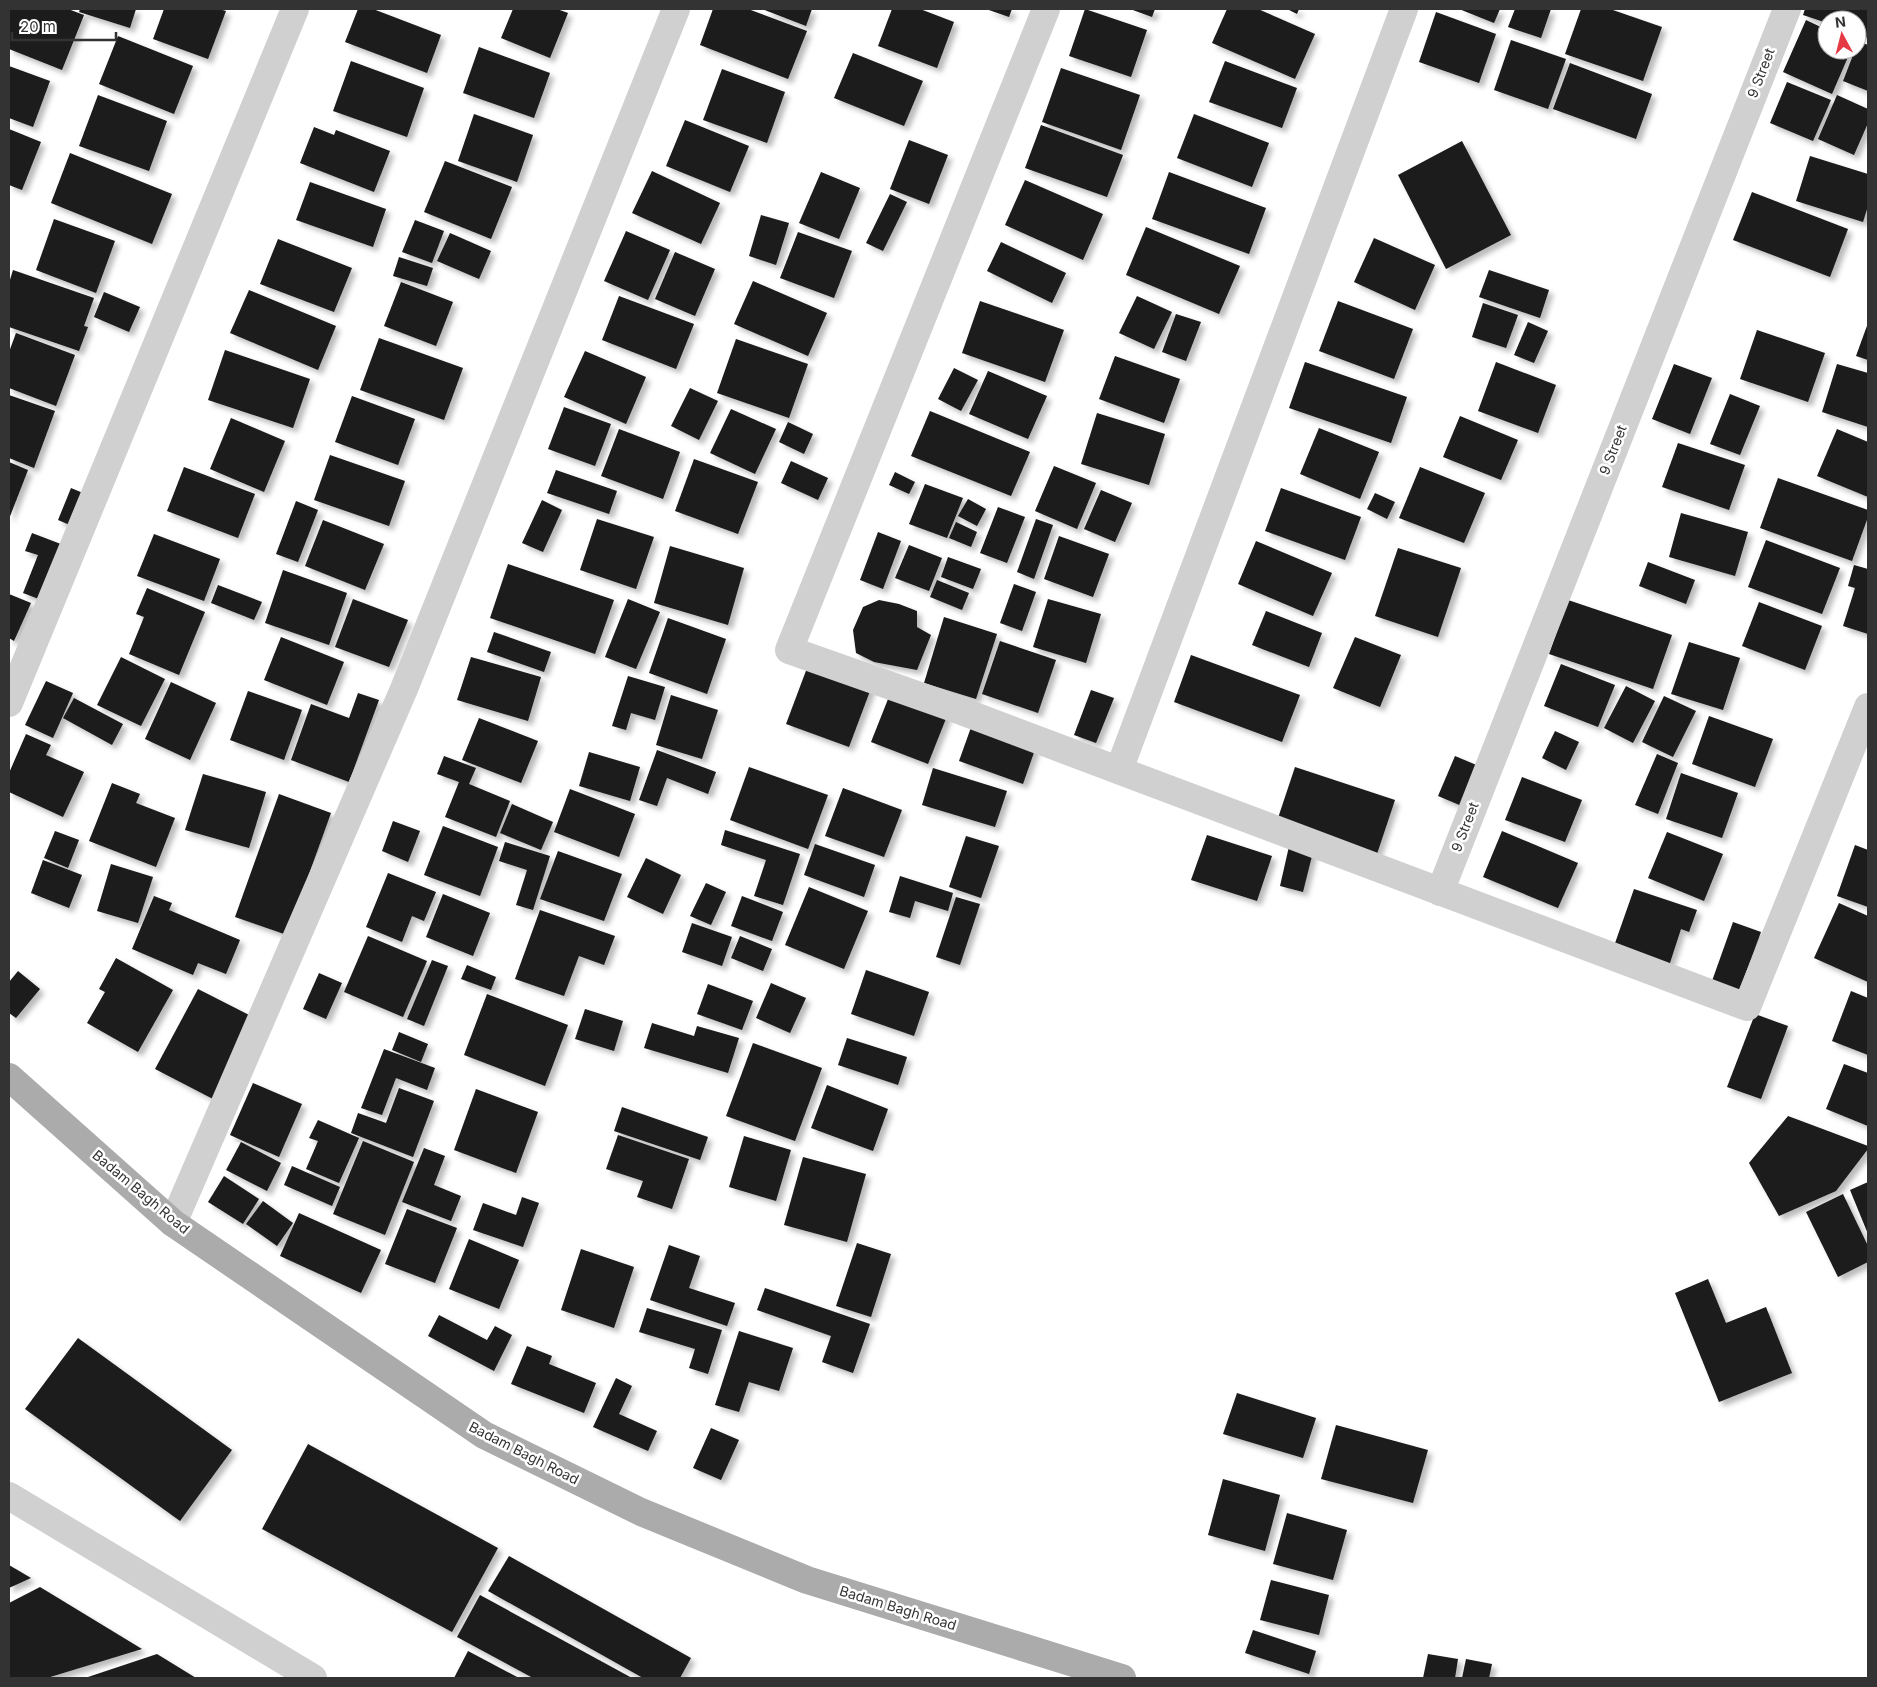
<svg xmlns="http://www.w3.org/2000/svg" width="1877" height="1687" font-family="Inter,sans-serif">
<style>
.building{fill:#1a1a1a;filter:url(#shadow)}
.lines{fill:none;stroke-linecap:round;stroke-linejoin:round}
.minor{stroke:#d0d0d0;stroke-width:28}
.major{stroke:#ababab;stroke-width:28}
.labels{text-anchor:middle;stroke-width:5;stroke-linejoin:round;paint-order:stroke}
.street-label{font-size:14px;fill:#333;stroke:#fff}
</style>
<defs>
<filter id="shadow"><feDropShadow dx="4.5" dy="4.5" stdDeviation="2.5" flood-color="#0004"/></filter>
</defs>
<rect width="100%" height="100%" fill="#fff"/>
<g class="building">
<polygon points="9,9 68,9 84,15 62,70 9,49"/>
<polygon points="80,9 136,9 130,28 79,12"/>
<polygon points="164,9 219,9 226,11 208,59 153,39"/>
<polygon points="358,9 373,9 441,35 427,73 345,42"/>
<polygon points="513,9 557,9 568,13 550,58 501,38"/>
<polygon points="713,9 748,9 807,31 788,79 700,45"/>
<polygon points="762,9 812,9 806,26"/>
<polygon points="892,9 920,9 954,22 937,68 878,46"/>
<polygon points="986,9 1012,9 1009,17"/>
<polygon points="1085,9 1147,30 1131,77 1069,56"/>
<polygon points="1130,9 1155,9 1152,17"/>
<polygon points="1227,9 1258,9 1315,34 1295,79 1212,43"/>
<polygon points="1287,9 1299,9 1297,14"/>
<polygon points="1459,9 1500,9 1494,23"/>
<polygon points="1515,9 1551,9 1541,38 1508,27"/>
<polygon points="1581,9 1610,9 1662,27 1643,81 1565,54"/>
<polygon points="1805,9 1868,9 1868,38 1857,34 1857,20 1827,20 1827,23 1803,15"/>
<polygon points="1436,12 1496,34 1479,83 1419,62"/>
<polygon points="1806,20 1827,30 1827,50 1851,50 1832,94 1783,72"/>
<polygon points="118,36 193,66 174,114 99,84"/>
<polygon points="1511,40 1566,59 1548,109 1494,90"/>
<polygon points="1858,41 1868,45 1868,91 1843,81 1855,50 1857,50"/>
<polygon points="479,47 550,73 534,118 463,93"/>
<polygon points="853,53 923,81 904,126 834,98"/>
<polygon points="351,61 424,88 407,137 333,111"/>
<polygon points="1225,61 1297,88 1282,128 1209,102"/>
<polygon points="1570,63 1652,94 1636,139 1553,109"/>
<polygon points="9,66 50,81 33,127 9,118"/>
<polygon points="1061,68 1140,95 1121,150 1042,122"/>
<polygon points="722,69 785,92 767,143 703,120"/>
<polygon points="1787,82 1831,100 1813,141 1770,123"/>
<polygon points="98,95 167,121 149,171 79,146"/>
<polygon points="1837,95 1868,109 1868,123 1854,155 1818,139"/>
<polygon points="474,114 533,135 517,182 458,161"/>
<polygon points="1194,114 1269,143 1252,187 1177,158"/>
<polygon points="685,120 749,146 730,192 666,166"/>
<polygon points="1041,125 1123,155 1107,197 1025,168"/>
<polygon points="314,127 334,135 336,130 390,151 374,192 300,163"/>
<polygon points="9,129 41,142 22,190 9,185"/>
<polygon points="909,140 948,155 929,204 890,189"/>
<polygon points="1462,141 1511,235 1446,269 1398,175"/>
<polygon points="70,153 172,194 152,244 51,203"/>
<polygon points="1810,156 1868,174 1868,206 1863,222 1796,201"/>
<polygon points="445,161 512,187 491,239 424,212"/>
<polygon points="652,171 720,203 701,244 632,213"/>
<polygon points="821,172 860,188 839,239 799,223"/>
<polygon points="1169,172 1266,208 1249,254 1152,219"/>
<polygon points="1025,180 1103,214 1083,260 1005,225"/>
<polygon points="310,182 386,209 373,247 296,220"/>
<polygon points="1752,192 1848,229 1830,277 1733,240"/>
<polygon points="890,194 907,202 883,251 866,243"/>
<polygon points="761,215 789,223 776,265 749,256"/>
<polygon points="54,219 115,241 96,293 36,270"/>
<polygon points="415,220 444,231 432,263 402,252"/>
<polygon points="1146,227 1240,266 1219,314 1126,275"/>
<polygon points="626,231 670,250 648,300 604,281"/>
<polygon points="798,232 852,251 834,298 780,278"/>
<polygon points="450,233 491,251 479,279 437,261"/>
<polygon points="1374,238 1435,265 1415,310 1354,282"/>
<polygon points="278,239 352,268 334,312 260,284"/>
<polygon points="1001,242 1066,273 1052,303 987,271"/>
<polygon points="675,252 715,269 695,316 655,299"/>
<polygon points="399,257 433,268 427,286 393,276"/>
<polygon points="13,270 94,298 84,326 88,327 79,351 9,327 9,283"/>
<polygon points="1489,270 1549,290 1540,318 1479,297"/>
<polygon points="753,281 827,313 808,356 734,324"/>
<polygon points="401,282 453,302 436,346 384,326"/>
<polygon points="249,290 336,326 318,370 230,333"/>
<polygon points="104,292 140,307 129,332 94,317"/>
<polygon points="619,296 694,324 676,369 602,340"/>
<polygon points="1137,296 1172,312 1154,349 1119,333"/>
<polygon points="980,301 1064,330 1045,382 962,353"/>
<polygon points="1338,301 1413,329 1394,379 1319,351"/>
<polygon points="1483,303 1518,315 1506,348 1472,337"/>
<polygon points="1176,314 1201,322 1186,361 1162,352"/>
<polygon points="1528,322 1548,331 1534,363 1514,355"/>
<polygon points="1868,323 1868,360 1856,356"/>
<polygon points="1757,330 1825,353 1808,402 1740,379"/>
<polygon points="16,333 75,355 56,406 9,388 9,352"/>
<polygon points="379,338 463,368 444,420 360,390"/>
<polygon points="736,339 808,364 789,418 717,393"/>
<polygon points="225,350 310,379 293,428 208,400"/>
<polygon points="585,351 646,377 626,424 564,397"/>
<polygon points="1115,356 1180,379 1164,423 1099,399"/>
<polygon points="1305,362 1407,397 1391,443 1289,408"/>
<polygon points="1496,362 1556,385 1538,433 1478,411"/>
<polygon points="1674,364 1712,378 1690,434 1652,419"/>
<polygon points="1837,364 1868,373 1868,427 1822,412"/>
<polygon points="954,368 978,380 961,411 938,399"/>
<polygon points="988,371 1047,396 1028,439 969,414"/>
<polygon points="690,388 718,401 699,440 671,426"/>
<polygon points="1730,394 1760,406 1740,455 1710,444"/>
<polygon points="9,395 55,411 34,468 9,458"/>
<polygon points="352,396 415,419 398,465 335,442"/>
<polygon points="564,407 611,424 595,466 548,449"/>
<polygon points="731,409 776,429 755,474 710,453"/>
<polygon points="930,411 1030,452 1011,496 911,456"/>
<polygon points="1097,413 1165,434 1149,485 1081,464"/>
<polygon points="1460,416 1518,440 1501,480 1443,457"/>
<polygon points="231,418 285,441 264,492 210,469"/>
<polygon points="788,422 813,434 804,454 779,442"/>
<polygon points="1319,428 1379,452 1360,499 1300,474"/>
<polygon points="619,429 680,452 663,499 601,476"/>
<polygon points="1837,429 1868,442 1868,497 1817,476"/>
<polygon points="1678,443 1745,465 1729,510 1662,487"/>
<polygon points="330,455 405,481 389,526 314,500"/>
<polygon points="694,459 758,482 738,534 675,511"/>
<polygon points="791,461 828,478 818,500 781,483"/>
<polygon points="9,462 28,470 9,519"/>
<polygon points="1054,466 1096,483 1077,529 1035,511"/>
<polygon points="184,467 255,494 238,538 167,511"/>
<polygon points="1420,467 1485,493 1464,543 1399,518"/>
<polygon points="556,470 617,491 609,514 547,493"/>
<polygon points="895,472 915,482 909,494 889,485"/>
<polygon points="1778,478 1868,510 1868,517 1852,561 1760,528"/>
<polygon points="925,484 963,498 947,538 909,524"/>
<polygon points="71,488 90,496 77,528 58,520"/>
<polygon points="1281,488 1361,517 1345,560 1265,531"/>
<polygon points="1101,490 1132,503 1115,542 1084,529"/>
<polygon points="1375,493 1395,502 1387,519 1367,509"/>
<polygon points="968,499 986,509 977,526 958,516"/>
<polygon points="542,500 562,510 543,552 522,543"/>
<polygon points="296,501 318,510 298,562 276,554"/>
<polygon points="998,507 1025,517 1007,563 980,553"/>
<polygon points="1681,513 1748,532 1735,576 1669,557"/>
<polygon points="597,519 654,537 636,589 580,570"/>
<polygon points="1036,519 1053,525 1034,579 1017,572"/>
<polygon points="323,520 384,544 365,590 305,566"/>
<polygon points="956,522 977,532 971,547 949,538"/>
<polygon points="878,532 901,541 883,589 860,580"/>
<polygon points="32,533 66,546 44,601 23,593 38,555 25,551"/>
<polygon points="154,534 220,559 204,601 137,576"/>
<polygon points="1059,536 1109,554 1093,597 1044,579"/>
<polygon points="1766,540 1840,568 1822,614 1748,587"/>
<polygon points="1256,541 1332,573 1313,616 1238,584"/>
<polygon points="909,545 942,558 929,591 895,578"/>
<polygon points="670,546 744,568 728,625 654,603"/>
<polygon points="1398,548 1461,568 1438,637 1375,616"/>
<polygon points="948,557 981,569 973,589 941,577"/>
<polygon points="1648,562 1695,580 1686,604 1639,586"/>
<polygon points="508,564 614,600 595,654 490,618"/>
<polygon points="1854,565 1868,569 1868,634 1843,626 1855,588 1848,586"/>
<polygon points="283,570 347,593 329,645 265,623"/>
<polygon points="937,580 969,593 962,610 930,597"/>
<polygon points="1014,584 1036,592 1022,631 1000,623"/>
<polygon points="218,585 262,602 254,620 211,603"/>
<polygon points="147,588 205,612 179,675 129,654 144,617 136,614"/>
<polygon points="9,594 31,603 14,641 9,638"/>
<polygon points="353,599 408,620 389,667 335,647"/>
<polygon points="628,599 660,612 636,669 605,657"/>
<polygon points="1048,599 1101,614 1086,663 1033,647"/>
<polygon points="879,600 899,604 917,611 917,627 931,635 917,670 874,662 856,653 853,630 863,607"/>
<polygon points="1568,600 1672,635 1653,689 1549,654"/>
<polygon points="1759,602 1822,626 1805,670 1742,646"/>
<polygon points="1266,611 1322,633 1309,667 1252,645"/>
<polygon points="944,617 997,634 976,699 924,683"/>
<polygon points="668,618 726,639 707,694 649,673"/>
<polygon points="494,632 551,652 544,672 487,652"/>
<polygon points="281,637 344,662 327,705 264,680"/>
<polygon points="1355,637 1401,655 1380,707 1333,688"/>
<polygon points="1000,641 1056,660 1038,713 982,694"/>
<polygon points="1689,642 1740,658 1723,710 1671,694"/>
<polygon points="1191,655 1300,695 1282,742 1174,702"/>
<polygon points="121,657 165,679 141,726 97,705"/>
<polygon points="471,657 541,677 528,721 457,700"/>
<polygon points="810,660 873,683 849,747 786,724"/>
<polygon points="1561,664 1615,685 1598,727 1544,706"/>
<polygon points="628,676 665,687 655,720 631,713 626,730 612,726"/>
<polygon points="46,681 73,693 53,738 25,725"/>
<polygon points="171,682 216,703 190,760 145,739"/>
<polygon points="1626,686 1655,701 1633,743 1604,728"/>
<polygon points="892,689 949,711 928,764 871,742"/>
<polygon points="1091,690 1114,698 1096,743 1074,735"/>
<polygon points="248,691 302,710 284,760 230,740"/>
<polygon points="358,693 379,700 349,782 291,760 311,704 349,718"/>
<polygon points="671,695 718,710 702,759 656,745"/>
<polygon points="1664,696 1696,711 1673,757 1642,742"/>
<polygon points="74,698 123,724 112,745 63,718"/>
<polygon points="1709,716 1773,739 1755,787 1692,764"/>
<polygon points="479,718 538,741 521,783 462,760"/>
<polygon points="974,719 1038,741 1023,784 959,761"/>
<polygon points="1555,731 1579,742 1566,770 1542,758"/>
<polygon points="26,734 51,745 46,755 84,772 63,817 9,792 9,773"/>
<polygon points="657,750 716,772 708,794 667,778 657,806 639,800"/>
<polygon points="589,752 640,767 630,801 579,786"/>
<polygon points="1657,754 1678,763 1658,814 1635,805"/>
<polygon points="444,756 476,768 469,784 510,801 496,837 445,817 459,782 437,774"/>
<polygon points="1455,756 1486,769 1469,809 1438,796"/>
<polygon points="749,767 828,795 808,849 730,820"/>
<polygon points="1295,767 1395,800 1377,854 1277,821"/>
<polygon points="933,768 1007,791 995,827 922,805"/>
<polygon points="1681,773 1738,793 1722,838 1666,819"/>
<polygon points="203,774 266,792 249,848 185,830"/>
<polygon points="1522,777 1582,800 1565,842 1505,820"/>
<polygon points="112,783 140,794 136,803 175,818 156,867 89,841"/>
<polygon points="843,788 902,810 884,857 825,836"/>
<polygon points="570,789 635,814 619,857 554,832"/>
<polygon points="279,794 331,813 287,935 235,917"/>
<polygon points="512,804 553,822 541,850 500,833"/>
<polygon points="393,821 420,831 408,862 382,851"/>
<polygon points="443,826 498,847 480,896 424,875"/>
<polygon points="725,830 800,854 783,905 754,896 766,860 721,845"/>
<polygon points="55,831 79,840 68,868 44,858"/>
<polygon points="1502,831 1578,863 1558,908 1483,877"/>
<polygon points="1667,832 1723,854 1704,901 1648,878"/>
<polygon points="1207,835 1272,856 1257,901 1191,880"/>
<polygon points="966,836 999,846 981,898 949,887"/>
<polygon points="505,842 550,856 533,910 516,905 527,870 499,861"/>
<polygon points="1290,842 1314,848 1303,892 1280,886"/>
<polygon points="815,844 875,865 864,897 804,875"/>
<polygon points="1855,845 1868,850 1868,907 1837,896"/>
<polygon points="558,851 622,874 604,921 540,899"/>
<polygon points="646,858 681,875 663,914 627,897"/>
<polygon points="43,860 82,875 69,908 31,893"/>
<polygon points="111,864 153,877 138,923 97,911"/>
<polygon points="388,873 436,892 424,921 412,916 402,942 366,927"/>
<polygon points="900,876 953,893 948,911 915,901 910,918 889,912"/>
<polygon points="706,883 726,892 711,925 690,916"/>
<polygon points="809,887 868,911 844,969 785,945"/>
<polygon points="1634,889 1697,910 1689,932 1681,929 1669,966 1614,946"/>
<polygon points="443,894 490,913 473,956 426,937"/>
<polygon points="154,896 172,903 169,910 240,940 226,974 198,963 193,975 132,949"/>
<polygon points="742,896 783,912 772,941 731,926"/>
<polygon points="956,897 980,904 960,965 936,957"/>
<polygon points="1839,903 1868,916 1868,982 1814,958"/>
<polygon points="540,910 615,936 604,965 579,956 564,996 515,979"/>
<polygon points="1733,922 1761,932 1739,991 1712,981"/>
<polygon points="692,923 732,937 722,966 682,952"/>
<polygon points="368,936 427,961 403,1017 344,992"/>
<polygon points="740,936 772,949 763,971 731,958"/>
<polygon points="116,958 173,990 138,1052 87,1023 105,992 99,989"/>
<polygon points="432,960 448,966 424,1026 407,1019"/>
<polygon points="467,965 496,977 491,990 461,979"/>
<polygon points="866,970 929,992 914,1036 851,1014"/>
<polygon points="18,971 40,989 16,1018 9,1013 9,982"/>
<polygon points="319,973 342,983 326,1019 303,1009"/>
<polygon points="771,983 806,998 790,1033 756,1018"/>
<polygon points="708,984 753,1001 742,1030 697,1014"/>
<polygon points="198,989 255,1018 213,1099 155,1069"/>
<polygon points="1851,991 1868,998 1868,1055 1832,1041"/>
<polygon points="487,994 568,1025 545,1086 464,1055"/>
<polygon points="585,1009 623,1021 614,1051 575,1039"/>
<polygon points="1755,1014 1788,1026 1761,1099 1727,1087"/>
<polygon points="652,1023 694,1036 697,1026 739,1038 728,1073 644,1048"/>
<polygon points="399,1032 428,1044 421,1062 392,1050"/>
<polygon points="847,1038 907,1057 898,1085 838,1065"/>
<polygon points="753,1043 822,1068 795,1141 726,1116"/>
<polygon points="384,1049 435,1068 427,1090 396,1078 382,1115 361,1108"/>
<polygon points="1844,1064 1868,1073 1868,1126 1826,1109"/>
<polygon points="253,1083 302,1104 279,1157 230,1135"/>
<polygon points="827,1085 888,1109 873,1151 811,1128"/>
<polygon points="399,1088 434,1101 413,1157 351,1133 358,1113 386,1123"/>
<polygon points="476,1089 538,1112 516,1173 454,1150"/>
<polygon points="622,1107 708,1137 700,1160 614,1131"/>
<polygon points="1788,1116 1868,1146 1868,1149 1836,1191 1779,1216 1749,1163"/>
<polygon points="318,1120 359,1138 339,1183 306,1169 318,1141 309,1138"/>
<polygon points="618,1135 689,1159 672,1209 637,1197 643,1181 606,1169"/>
<polygon points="744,1136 791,1150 776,1201 729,1187"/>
<polygon points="363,1141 414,1162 385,1235 333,1214"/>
<polygon points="241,1142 281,1163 267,1191 226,1170"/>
<polygon points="424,1148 445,1156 434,1185 461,1196 451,1221 402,1202"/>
<polygon points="803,1157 866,1174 847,1242 784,1225"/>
<polygon points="292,1166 340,1187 332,1206 284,1185"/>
<polygon points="224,1176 259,1199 243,1224 208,1202"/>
<polygon points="1868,1182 1868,1234 1850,1190"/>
<polygon points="1843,1194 1868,1246 1868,1262 1838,1277 1806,1212"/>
<polygon points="522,1197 539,1203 523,1247 473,1230 483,1203 516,1215"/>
<polygon points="263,1201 293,1223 277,1246 246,1224"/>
<polygon points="407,1209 457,1228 435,1283 385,1264"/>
<polygon points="299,1213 381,1250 361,1293 280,1256"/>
<polygon points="469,1239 519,1260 499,1309 449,1289"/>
<polygon points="857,1243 891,1254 871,1317 836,1306"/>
<polygon points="669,1245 700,1256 689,1288 735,1303 727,1326 650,1300"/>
<polygon points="581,1249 634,1267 614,1328 561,1310"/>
<polygon points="1708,1279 1726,1323 1766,1307 1792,1373 1719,1402 1675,1293"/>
<polygon points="765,1288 870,1324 853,1373 822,1362 831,1336 757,1310"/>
<polygon points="647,1308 722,1330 708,1374 689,1368 695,1349 639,1332"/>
<polygon points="439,1315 487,1340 495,1326 512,1335 494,1371 428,1336"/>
<polygon points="739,1331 793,1348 779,1391 749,1382 739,1412 715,1405"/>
<polygon points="78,1338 232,1450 180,1521 25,1409"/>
<polygon points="527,1346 552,1356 549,1364 596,1383 584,1413 511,1384"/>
<polygon points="616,1378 632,1386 619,1414 657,1431 648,1451 593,1427"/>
<polygon points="1237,1393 1316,1418 1303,1458 1223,1434"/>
<polygon points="1336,1425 1428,1450 1413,1503 1321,1479"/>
<polygon points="711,1428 739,1440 721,1480 693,1468"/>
<polygon points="308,1444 498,1548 452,1632 262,1529"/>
<polygon points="1223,1479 1280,1495 1265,1551 1208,1535"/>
<polygon points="1287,1513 1347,1530 1333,1580 1273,1564"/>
<polygon points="509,1556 691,1658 680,1678 643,1678 488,1591"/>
<polygon points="9,1565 31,1578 9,1588"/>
<polygon points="1271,1580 1329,1595 1319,1635 1260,1620"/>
<polygon points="40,1587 142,1649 47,1678 9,1678 9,1603"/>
<polygon points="480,1595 632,1678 533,1678 457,1637"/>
<polygon points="1253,1630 1316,1651 1309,1674 1245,1653"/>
<polygon points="468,1651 519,1678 454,1678"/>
<polygon points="157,1654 196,1678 85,1678"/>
<polygon points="1428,1654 1458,1659 1455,1678 1423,1678"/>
<polygon points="1466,1659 1492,1664 1489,1678 1462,1678"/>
</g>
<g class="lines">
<g class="minor">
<polyline points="1046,9 789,650 948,706 1747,1007 1868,707"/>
<polyline points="9,703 295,9"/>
<polyline points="1119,770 1404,9"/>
<polyline points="1440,892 1787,9"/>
<polyline points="173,1223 404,689 676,9"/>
<polyline points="9,1496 313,1678"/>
</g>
<polyline class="major" points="9,1077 173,1223 484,1435 641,1512 807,1580 1122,1678"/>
</g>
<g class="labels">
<g class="street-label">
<text transform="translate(1761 73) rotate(-69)" y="5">9 Street</text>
<text transform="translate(1613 450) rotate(-69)" y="5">9 Street</text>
<text transform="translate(1465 827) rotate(-69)" y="5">9 Street</text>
<text transform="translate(141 1192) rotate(40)" y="5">Badam Bagh Road</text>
<text transform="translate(524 1453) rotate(27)" y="5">Badam Bagh Road</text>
<text transform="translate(898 1608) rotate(17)" y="5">Badam Bagh Road</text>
</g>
</g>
<rect width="1877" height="1687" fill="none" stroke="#333333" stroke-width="20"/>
<g transform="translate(1842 35) rotate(353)"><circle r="24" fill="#ffffff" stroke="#adadad"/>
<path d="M0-4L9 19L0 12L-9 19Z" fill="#e63946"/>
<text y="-8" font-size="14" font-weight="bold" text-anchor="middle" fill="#333333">N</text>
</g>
<path d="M12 32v8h104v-8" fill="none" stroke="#333333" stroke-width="2.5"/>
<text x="20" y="32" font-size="15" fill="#333333" stroke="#ffffff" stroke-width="4" paint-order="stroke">20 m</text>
</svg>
